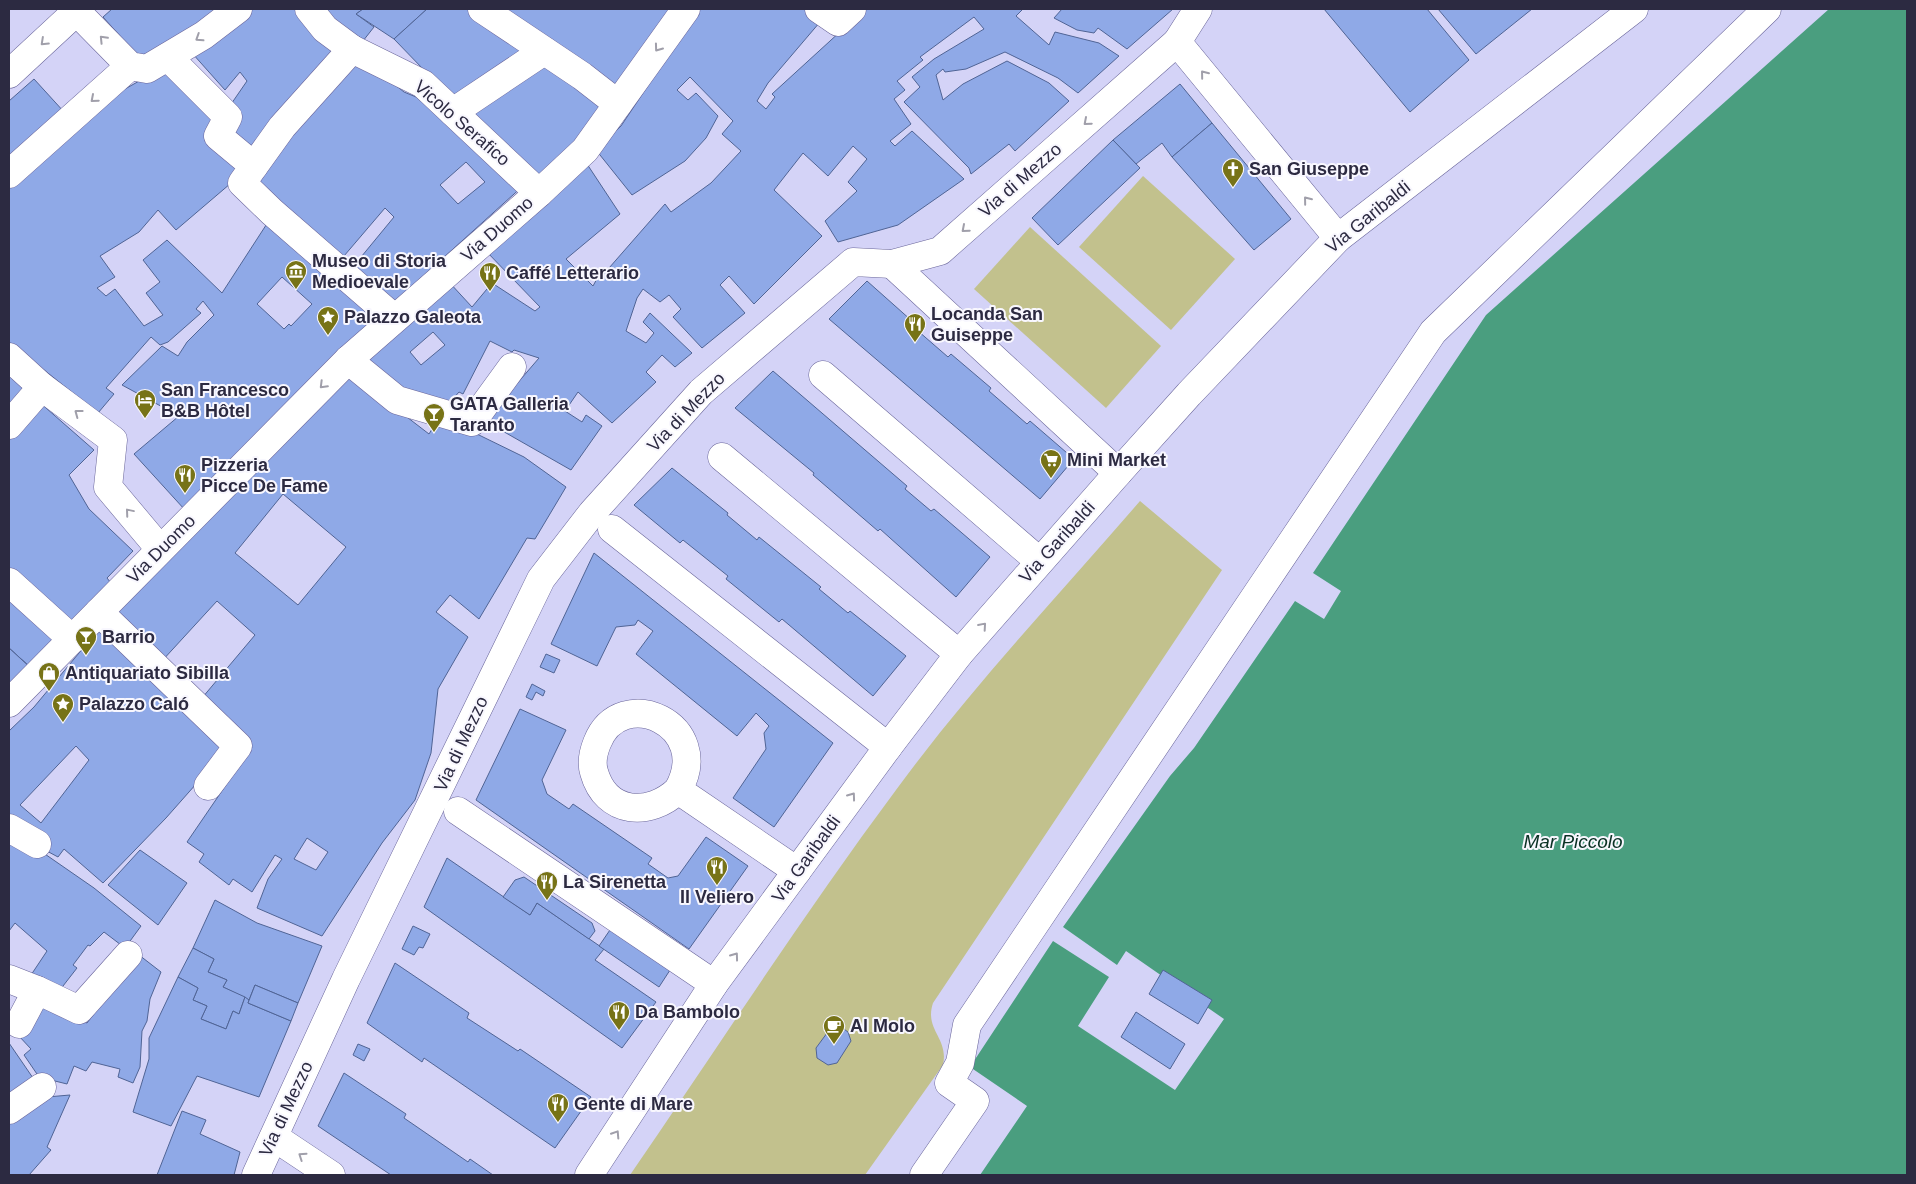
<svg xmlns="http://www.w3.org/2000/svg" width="1916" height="1184" font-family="Helvetica,sans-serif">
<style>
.green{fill:#c2c18d}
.water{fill:#4a9e7f}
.building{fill:#8fa9e7;stroke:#506495;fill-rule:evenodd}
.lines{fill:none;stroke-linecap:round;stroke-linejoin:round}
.minor-casing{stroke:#6a669b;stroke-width:29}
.major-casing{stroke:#6a669b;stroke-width:29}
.minor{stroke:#fff;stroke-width:28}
.major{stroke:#fff;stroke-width:28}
.oneway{stroke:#a09faa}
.labels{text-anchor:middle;stroke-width:4;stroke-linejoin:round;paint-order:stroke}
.street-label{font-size:18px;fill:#2c2a41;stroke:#f8f7fe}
.poi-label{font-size:18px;font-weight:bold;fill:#2c2a41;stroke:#f8f7fe;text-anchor:start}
.water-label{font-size:19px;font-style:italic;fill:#0a3124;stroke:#f8f7fe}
</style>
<rect width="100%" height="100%" fill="#d4d3f7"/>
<g class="green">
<polygon points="1143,176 1235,259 1171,330 1079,247"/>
<polygon points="1030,227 1161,346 1106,408 974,289"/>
<path d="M1140 501 1222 570 933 1003C924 1030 949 1038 943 1065L865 1175H630C718 1047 803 915 896 790 970 689 1058 596 1140 501Z"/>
</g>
<polygon class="water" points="1829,9 1907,9 1907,1175 980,1175 1027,1106 970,1067 1053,941 1109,977 1078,1026 1175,1090 1224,1019 1126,951 1117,965 1063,927 1170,776 1194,748 1295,601 1324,619 1341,591 1313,573 1486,315"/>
<g class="building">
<polygon points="112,9 222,9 146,65 103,17"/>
<polygon points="248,9 297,9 338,55 253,151 228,126 227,110 247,81 240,72 225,90 192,53"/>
<polygon points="315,9 363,9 356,14 374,27 359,46"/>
<polygon points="363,9 427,9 394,39 356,14"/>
<polygon points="427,9 476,9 532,47 454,101 394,39"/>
<polygon points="491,9 672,9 617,92"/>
<path d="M699 9H804L820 22 768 83 757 101 766 109 775 97 772 94 865 9H1023L1016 16 1049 45 1055 32 1099 43 1119 56 1078 93 1058 78 1005 52 966 69 945 72 943 69 936 75 943 100 963 84 1007 61 1049 83 1069 101 1015 151 1009 144 971 174 969 168 904 102 920 87 912 77 934 59 984 29 974 17 920 57 923 60 897 81 905 90 894 99 911 124 890 141 895 146 912 131 964 179 898 225 838 242 825 221 857 191 848 182 867 159 853 146 828 176 803 153 774 190 822 236 754 304 729 276 720 285 745 313 702 348 673 317 681 309 669 295 660 302 643 289 637 298 626 331 646 343 654 333 643 322 650 313 692 353 675 367 662 355 646 372 656 382 612 423 578 392 565 411 582 422 586 415 602 426 571 470 485 421 539 358 514 350 512 352 490 341 463 394 459 392 444 409 426 406 363 362 449 282 472 307 492 283 535 311 540 307 485 250 587 164 620 214 566 259 593 286 599 275 602 276 665 204 671 212 711 183 741 151 722 134 733 121 690 77 677 90 688 100 696 93 718 116 706 138 685 161 632 195 596 150 621 126ZM433 332 445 345 421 365 410 352Z"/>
<polygon points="1062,9 1173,9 1127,49 1098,28 1094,33 1077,30 1054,18"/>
<polygon points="1324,9 1427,9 1469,60 1410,112"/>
<polygon points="1438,9 1532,9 1476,54"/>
<path d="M360 57 404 92 416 97 524 185 391 305 352 268 394 217 385 208 338 263 251 179ZM466 162 485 182 458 204 440 185Z"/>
<polygon points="544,60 605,110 536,181 468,113"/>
<path d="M164 67 221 121 244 172 176 230 158 210 139 232 100 256 115 277 97 288 106 296 115 289 144 326 163 315 146 293 160 282 143 260 167 240 222 293 270 219 376 318 185 510 134 454 179 416 122 385 162 346 178 356 187 342 214 315 203 301 196 309 201 313 168 342 160 345 151 337 106 388 114 394 98 413 9 342V186L102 102ZM282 277 312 304 291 326 289 324 284 329 257 304Z"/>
<polygon points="34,79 65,113 9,162 9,101"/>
<polygon points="1180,84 1212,123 1172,157 1162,143 1136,164 1113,140"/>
<polygon points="1212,123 1291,219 1254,250 1172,157"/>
<polygon points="1113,140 1140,168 1058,245 1032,218"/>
<polygon points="867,281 912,321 910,324 948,357 951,354 991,388 989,391 1027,424 1030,421 1074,459 1040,499 829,319"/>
<path d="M347 371 429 434 440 416 524 457 566 487 535 539 527 538 479 619 450 595 436 612 468 637 438 689 431 753 415 800 382 843 322 936 257 908 268 879 282 859 275 855 252 892 233 879 229 885 199 862 204 854 187 842 252 747 202 698 255 635 217 601 161 662 111 613ZM283 494 346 547 298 605 235 553ZM307 838 328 852 316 870 294 859Z"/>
<polygon points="773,371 907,486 905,489 931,511 934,509 990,557 956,597 880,529 878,531 813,475 814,473 735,408"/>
<polygon points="9,375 24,389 9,412"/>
<polygon points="38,401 94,450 69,475 89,509 133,551 107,578 111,583 72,626 9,573 9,434"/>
<polygon points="672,468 728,513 727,515 757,540 759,537 821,587 819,589 848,613 850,611 906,656 873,696 782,619 779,622 726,579 728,576 683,540 680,543 634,505"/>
<polygon points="594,553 833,743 774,827 733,798 766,749 764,733 769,726 756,713 737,736 636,654 653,631 638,620 635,625 616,627 597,666 551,644"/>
<polygon points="9,588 60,634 29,666 9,648"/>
<path d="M99 629 227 749 166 818 103 883 64 849 58 857 45 850 9 819V731L34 707ZM76 746 89 760 41 823 20 805Z"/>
<polygon points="9,648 33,670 9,693"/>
<polygon points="9,648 33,670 9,693"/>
<polygon points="546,654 560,660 554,673 540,667"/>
<polygon points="532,684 545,691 543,696 536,692 532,700 526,697"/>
<polygon points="520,709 566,730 542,780 547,794 569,809 573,804 652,858 648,864 668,878 678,876 706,837 748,866 689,949 476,800"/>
<polygon points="9,836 42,852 94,888 141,926 125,948 104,932 90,946 88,945 73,965 77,968 56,995 29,978 47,951 15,923 9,931"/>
<polygon points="140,850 187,883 158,925 108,885"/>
<polygon points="447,858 530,915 537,903 604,949 595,960 656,1002 622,1048 424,907"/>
<polygon points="524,877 592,923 595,931 589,939 537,903 530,915 503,897 515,880"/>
<polygon points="215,900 257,923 322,946 298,1003 255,985 249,1000 223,987 227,980 208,972 214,959 193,948"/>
<polygon points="413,926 430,934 423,948 419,947 414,955 402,949"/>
<polygon points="612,927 672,967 659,987 599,946"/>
<polygon points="193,948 214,959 208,972 227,980 223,987 245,997 239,1014 233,1011 226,1029 201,1019 207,1006 193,1000 198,988 178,977"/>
<polygon points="139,955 161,972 150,999 147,1021 142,1031 140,1067 133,1083 118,1077 120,1069 92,1062 86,1071 74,1066 67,1084 39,1077 24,1055 31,1049 18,1035 38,1002 87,1023"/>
<polygon points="395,963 469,1013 467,1018 518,1051 520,1049 591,1097 555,1148 424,1058 422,1062 367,1023"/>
<polygon points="1163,970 1212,1000 1198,1024 1149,994"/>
<polygon points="178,977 198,988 193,1000 207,1006 201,1019 226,1029 233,1011 239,1014 245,997 249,1000 248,1003 291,1021 259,1097 197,1076 171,1126 133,1112 149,1059 149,1038"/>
<polygon points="255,985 298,1003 291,1021 248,1003"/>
<polygon points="1136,1012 1185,1044 1170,1069 1121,1037"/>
<polygon points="841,1027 848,1032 851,1041 837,1063 828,1065 817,1058 816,1048 830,1029"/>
<polygon points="9,1043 33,1078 9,1100"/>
<polygon points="358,1044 370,1049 364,1061 353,1055"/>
<polygon points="344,1073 406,1114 404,1118 468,1162 470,1159 493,1175 391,1175 318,1126"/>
<polygon points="70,1095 47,1147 51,1150 29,1175 9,1175 9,1116 47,1097"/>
<polygon points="182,1111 206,1120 200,1134 240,1152 234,1175 157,1175"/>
</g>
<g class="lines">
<g class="minor-casing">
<g id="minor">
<polyline points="309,9 325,29 352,49 423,84 539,193"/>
<polyline points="482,9 582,76 618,104"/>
<polyline points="819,9 838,22 852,9"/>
<polyline points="76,11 130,66 147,69 204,35 238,9"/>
<polyline points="1177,42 1198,9"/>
<polyline points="168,57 228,117 218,136 254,166 242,183 272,212 394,318"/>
<polyline points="453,112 544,51"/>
<polyline points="254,166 282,127 352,49"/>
<polyline points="9,174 130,66"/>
<polyline points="892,264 1118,473"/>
<polyline points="9,357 42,387 113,440 108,487 160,549"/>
<polyline points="348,360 397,400 472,422 512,367"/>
<polyline points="823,375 1039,561"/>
<polyline points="9,425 42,387"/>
<polyline points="722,457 959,654"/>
<polyline points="612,529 888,747"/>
<polyline points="9,582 72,639"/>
<polyline points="99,612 238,746 208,786"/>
<polyline points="9,703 348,360 539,193 585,150 686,9"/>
<path d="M678 790C715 725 621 682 597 743 593 753 591 762 594 772 606 815 650 817 678 790L797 871"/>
<polyline points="458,811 714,984"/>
<polyline points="9,828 37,844"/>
<polyline points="9,979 37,990 79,1010 128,955"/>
<polyline points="19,1024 37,990"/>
<polyline points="9,1110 42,1087"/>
<polyline points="274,1137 331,1175"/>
<polyline points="256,1175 346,979 541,579 592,513 701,392 853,262 892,264 940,251 1177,42 1338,238"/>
<polyline points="924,1175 975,1101 949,1083 960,1063 967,1025 1433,332 1767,9"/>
</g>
</g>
<g class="major-casing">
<g id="major">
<polyline points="9,74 79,9"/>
<polyline points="589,1175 714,984 888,747 959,654 1118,473 1189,394 1338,238 1634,9"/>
</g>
</g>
<use href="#minor" class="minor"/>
<use href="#major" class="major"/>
</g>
<defs><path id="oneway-chevron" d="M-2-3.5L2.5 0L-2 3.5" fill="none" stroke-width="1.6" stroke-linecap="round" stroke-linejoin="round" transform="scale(1.25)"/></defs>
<g class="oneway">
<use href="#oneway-chevron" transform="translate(199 38) rotate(147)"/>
<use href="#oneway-chevron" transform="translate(103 39) rotate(-134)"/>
<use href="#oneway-chevron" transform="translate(44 42) rotate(137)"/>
<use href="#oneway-chevron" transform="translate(658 48) rotate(126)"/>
<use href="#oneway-chevron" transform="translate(1204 74) rotate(-129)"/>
<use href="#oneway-chevron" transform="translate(94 99) rotate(139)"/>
<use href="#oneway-chevron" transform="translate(1087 122) rotate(139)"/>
<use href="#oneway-chevron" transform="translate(1307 200) rotate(-129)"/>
<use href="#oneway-chevron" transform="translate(965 229) rotate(139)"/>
<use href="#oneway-chevron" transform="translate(323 385) rotate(135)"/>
<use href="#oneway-chevron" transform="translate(78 413) rotate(-143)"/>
<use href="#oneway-chevron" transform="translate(129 512) rotate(-130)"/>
<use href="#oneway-chevron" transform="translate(983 626) rotate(-49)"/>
<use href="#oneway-chevron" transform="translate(852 796) rotate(-54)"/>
<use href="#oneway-chevron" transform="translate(735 956) rotate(-54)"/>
<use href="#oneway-chevron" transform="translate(616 1134) rotate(-57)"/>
<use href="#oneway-chevron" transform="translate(302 1156) rotate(-146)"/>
</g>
<defs>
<g id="church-pin" transform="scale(1.125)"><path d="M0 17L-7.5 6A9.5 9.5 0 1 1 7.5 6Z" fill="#777317" stroke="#f8f7fe"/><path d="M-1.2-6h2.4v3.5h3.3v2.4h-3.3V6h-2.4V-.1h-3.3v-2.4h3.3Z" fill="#fff"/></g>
<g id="museum-pin" transform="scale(1.125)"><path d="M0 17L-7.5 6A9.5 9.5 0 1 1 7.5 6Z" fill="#777317" stroke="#f8f7fe"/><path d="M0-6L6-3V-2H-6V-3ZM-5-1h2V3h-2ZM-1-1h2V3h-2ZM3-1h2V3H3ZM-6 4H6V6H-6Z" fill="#fff"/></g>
<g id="restaurant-pin" transform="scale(1.125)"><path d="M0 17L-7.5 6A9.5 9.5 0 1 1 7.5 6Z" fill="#777317" stroke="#f8f7fe"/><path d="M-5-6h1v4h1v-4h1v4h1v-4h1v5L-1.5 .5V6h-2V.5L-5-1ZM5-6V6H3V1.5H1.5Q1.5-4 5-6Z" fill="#fff"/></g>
<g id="sight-pin" transform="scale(1.125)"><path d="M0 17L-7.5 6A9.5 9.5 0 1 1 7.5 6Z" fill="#777317" stroke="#f8f7fe"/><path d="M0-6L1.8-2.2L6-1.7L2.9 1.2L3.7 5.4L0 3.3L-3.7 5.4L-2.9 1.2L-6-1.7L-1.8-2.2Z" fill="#fff"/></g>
<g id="hotel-pin" transform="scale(1.125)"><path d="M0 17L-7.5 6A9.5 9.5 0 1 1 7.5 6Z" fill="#777317" stroke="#f8f7fe"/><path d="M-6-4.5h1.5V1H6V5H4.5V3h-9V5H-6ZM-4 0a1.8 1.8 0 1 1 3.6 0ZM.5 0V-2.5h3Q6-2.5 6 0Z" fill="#fff"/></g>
<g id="bar-pin" transform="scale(1.125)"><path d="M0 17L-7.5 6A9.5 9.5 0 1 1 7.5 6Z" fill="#777317" stroke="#f8f7fe"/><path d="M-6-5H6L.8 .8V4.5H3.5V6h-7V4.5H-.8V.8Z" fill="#fff"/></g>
<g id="supermarket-pin" transform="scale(1.125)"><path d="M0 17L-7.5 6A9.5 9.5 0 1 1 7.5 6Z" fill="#777317" stroke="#f8f7fe"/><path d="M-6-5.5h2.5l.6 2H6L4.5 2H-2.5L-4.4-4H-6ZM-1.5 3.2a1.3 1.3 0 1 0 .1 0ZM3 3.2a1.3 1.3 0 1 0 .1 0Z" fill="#fff"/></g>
<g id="shop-pin" transform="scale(1.125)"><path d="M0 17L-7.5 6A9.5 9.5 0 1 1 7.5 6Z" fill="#777317" stroke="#f8f7fe"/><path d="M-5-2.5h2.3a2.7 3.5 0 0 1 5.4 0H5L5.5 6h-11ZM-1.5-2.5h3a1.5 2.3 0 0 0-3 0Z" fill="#fff"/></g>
<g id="cafe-pin" transform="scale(1.125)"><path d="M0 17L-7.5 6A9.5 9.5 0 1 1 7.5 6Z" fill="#777317" stroke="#f8f7fe"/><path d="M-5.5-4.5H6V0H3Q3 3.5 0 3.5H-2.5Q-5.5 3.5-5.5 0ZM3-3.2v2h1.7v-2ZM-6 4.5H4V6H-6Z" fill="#fff"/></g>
</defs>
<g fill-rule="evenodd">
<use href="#church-pin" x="1233" y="169"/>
<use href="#museum-pin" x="296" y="271"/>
<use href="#restaurant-pin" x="490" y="273"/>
<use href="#sight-pin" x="328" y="317"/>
<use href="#restaurant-pin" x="915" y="324"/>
<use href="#hotel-pin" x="145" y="400"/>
<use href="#bar-pin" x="434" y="414"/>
<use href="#supermarket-pin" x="1051" y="460"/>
<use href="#restaurant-pin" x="185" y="475"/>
<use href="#bar-pin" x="86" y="637"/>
<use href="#shop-pin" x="49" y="673"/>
<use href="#sight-pin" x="63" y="704"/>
<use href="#restaurant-pin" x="717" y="867"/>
<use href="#restaurant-pin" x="547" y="882"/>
<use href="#restaurant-pin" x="619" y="1012"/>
<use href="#cafe-pin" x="834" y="1026"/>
<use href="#restaurant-pin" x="558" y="1104"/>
</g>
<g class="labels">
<g class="street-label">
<text transform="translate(462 123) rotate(41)" y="6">Vicolo Serafico</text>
<text transform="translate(1020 180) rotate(-41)" y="6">Via di Mezzo</text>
<text transform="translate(1368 217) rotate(-39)" y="6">Via Garibaldi</text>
<text transform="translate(497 229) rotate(-41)" y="6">Via Duomo</text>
<text transform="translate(686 412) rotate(-46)" y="6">Via di Mezzo</text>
<text transform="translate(1057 542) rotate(-48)" y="6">Via Garibaldi</text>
<text transform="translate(161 549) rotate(-45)" y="6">Via Duomo</text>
<text transform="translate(461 744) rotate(-65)" y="6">Via di Mezzo</text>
<text transform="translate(806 859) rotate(-54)" y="6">Via Garibaldi</text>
<text transform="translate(286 1109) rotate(-65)" y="6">Via di Mezzo</text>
</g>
<g class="poi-label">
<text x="1249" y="175">San Giuseppe</text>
<text x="312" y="267">Museo di Storia<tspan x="312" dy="21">Medioevale</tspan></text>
<text x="506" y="279">Caffé Letterario</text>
<text x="931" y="320">Locanda San<tspan x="931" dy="21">Guiseppe</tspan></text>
<text x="344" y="323">Palazzo Galeota</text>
<text x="161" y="396">San Francesco<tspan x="161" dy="21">B&amp;B Hôtel</tspan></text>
<text x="450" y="410">GATA Galleria<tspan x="450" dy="21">Taranto</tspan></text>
<text x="1067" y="466">Mini Market</text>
<text x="201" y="471">Pizzeria<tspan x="201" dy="21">Picce De Fame</tspan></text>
<text x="102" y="643">Barrio</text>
<text x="65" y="679">Antiquariato Sibilla</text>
<text x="79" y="710">Palazzo Caló</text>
<text x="563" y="888">La Sirenetta</text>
<text x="717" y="903" text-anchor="middle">Il Veliero</text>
<text x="635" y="1018">Da Bambolo</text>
<text x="850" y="1032">Al Molo</text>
<text x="574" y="1110">Gente di Mare</text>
</g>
<g class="water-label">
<text x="1573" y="848">Mar Piccolo</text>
</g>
</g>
<rect width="1916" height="1184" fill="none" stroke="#2c2a41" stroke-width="20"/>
</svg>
